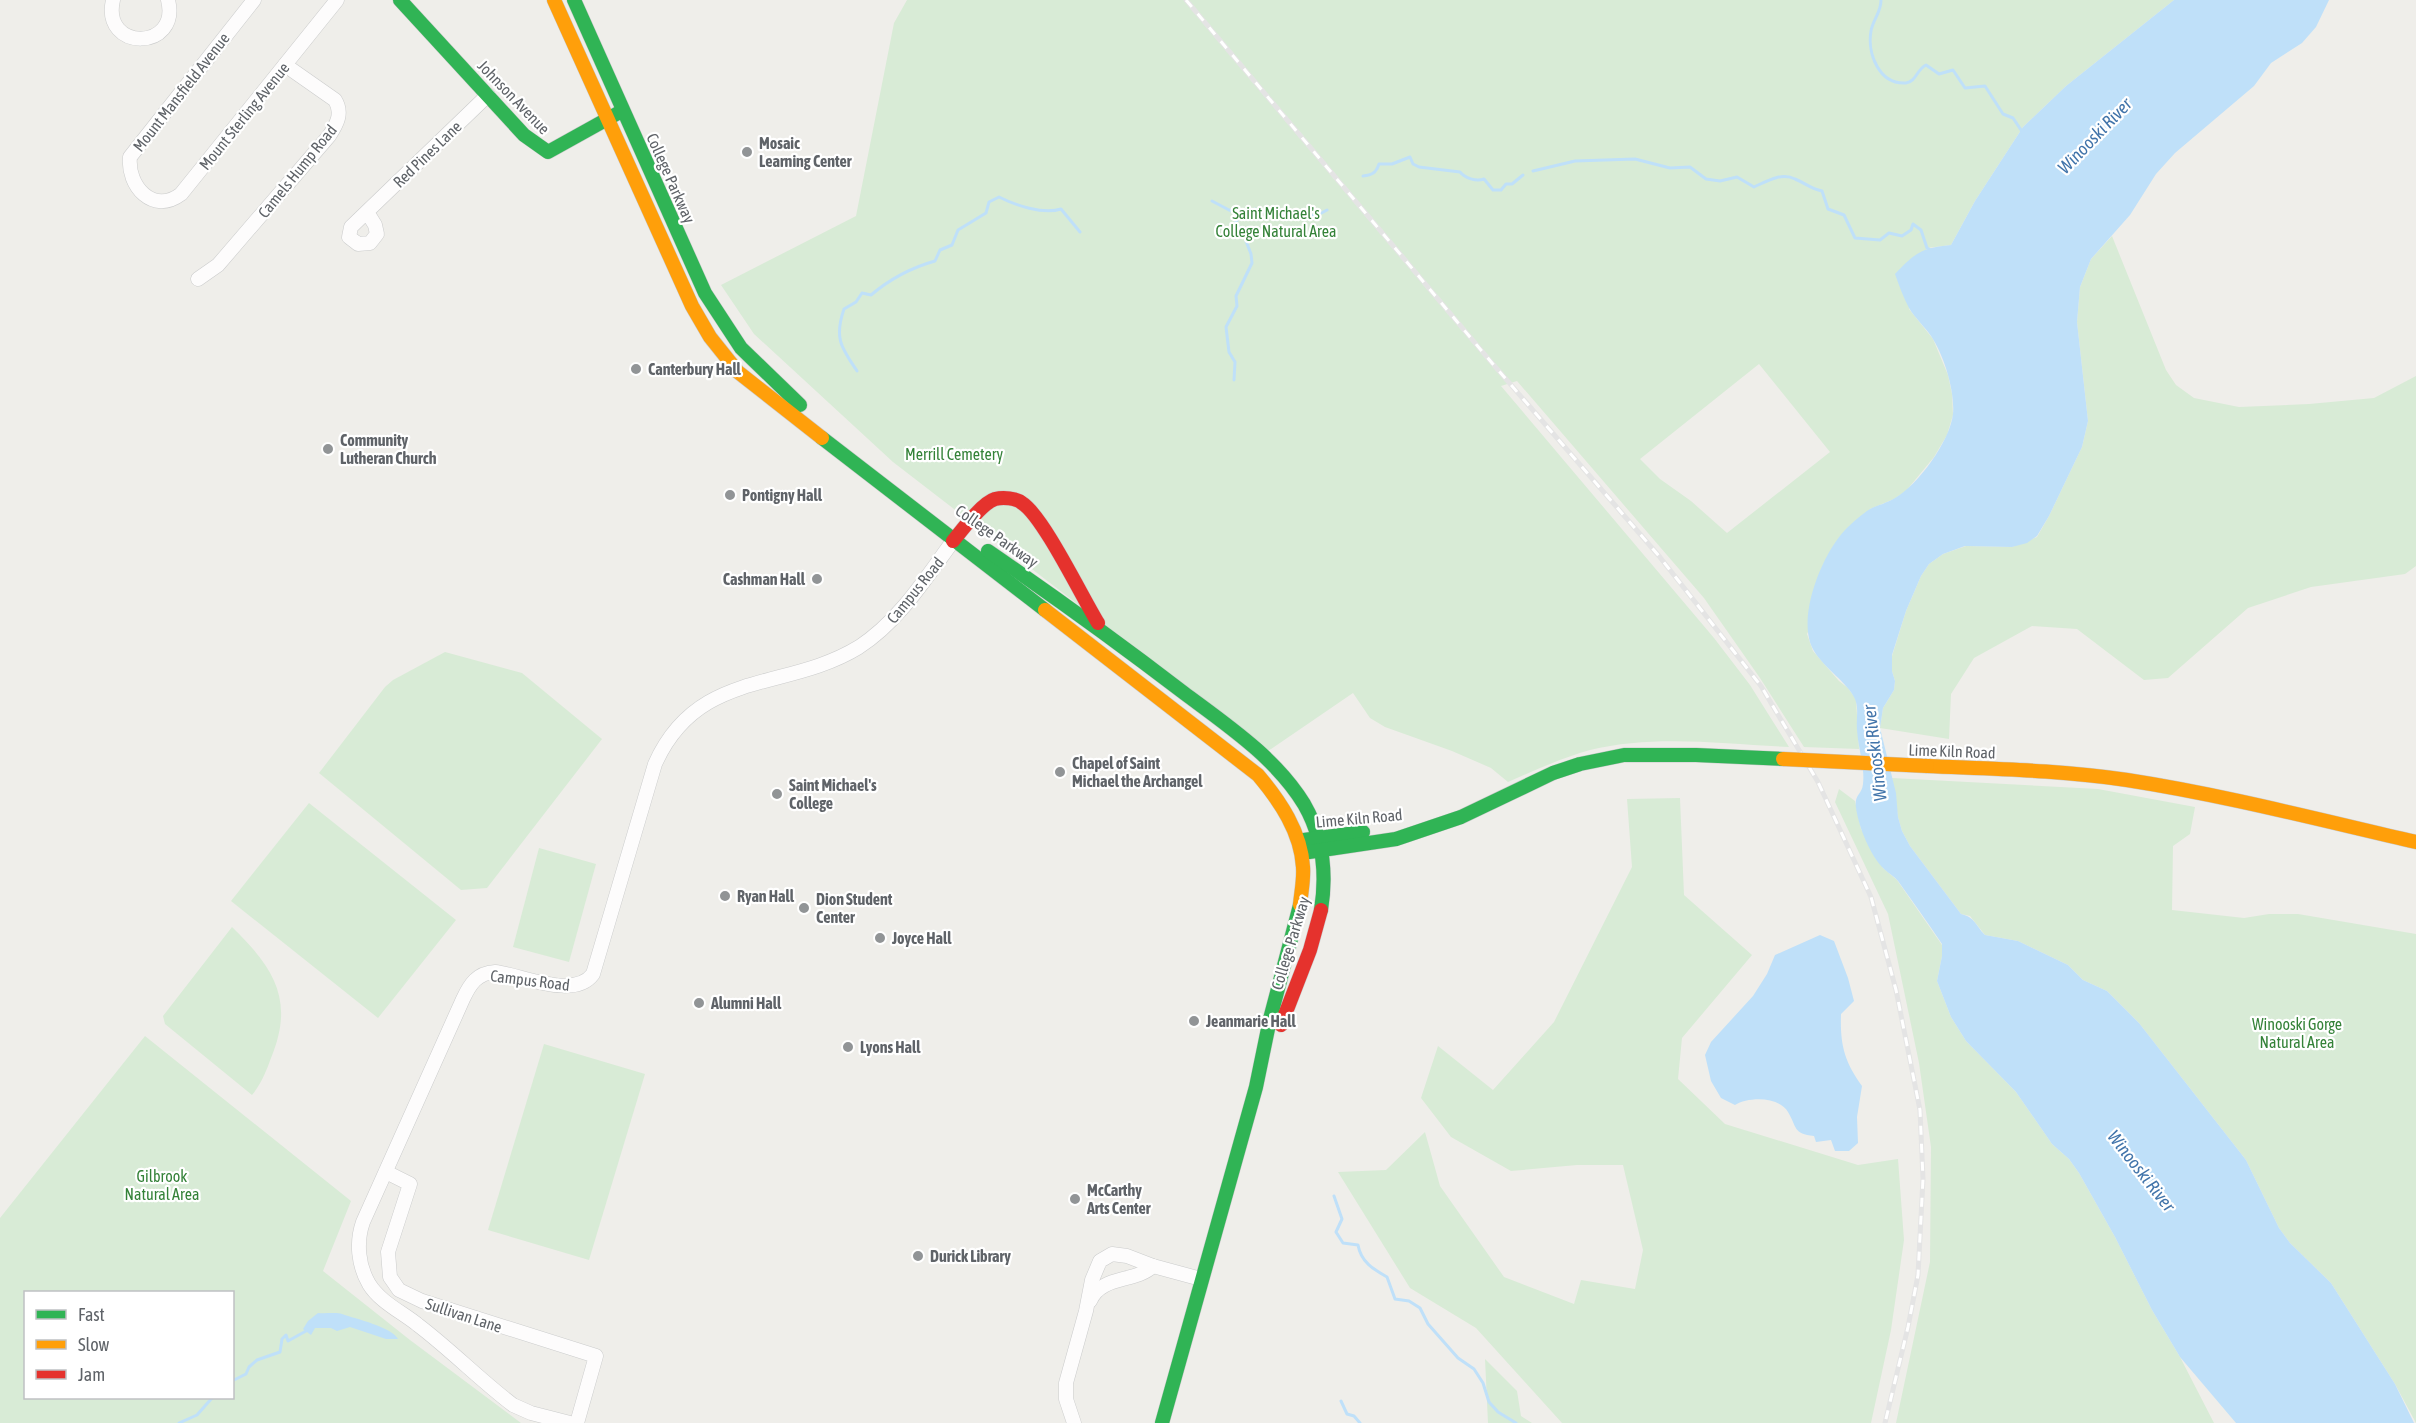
<svg xmlns="http://www.w3.org/2000/svg" width="2416" height="1423" font-family="'Asap Condensed',sans-serif">
<style>
.green{fill:#d8ebd6;fill-rule:evenodd}
.water{fill:#bfe0f9}
.lines{fill:none;stroke-linecap:round;stroke-linejoin:round}
.stream{stroke:#bfe0f9;stroke-width:3}
.street-casing{stroke:#cbcccc;stroke-width:15}
.fast-casing{stroke:#cacacb;stroke-width:15}
.slow-casing{stroke:#cacacb;stroke-width:15}
.jam-casing{stroke:#cacacb;stroke-width:15}
.street{stroke:#fdfcfc;stroke-width:14}
.fast{stroke:#30b455;stroke-width:14}
.slow{stroke:#ff9f0a;stroke-width:14}
.jam{stroke:#e5322d;stroke-width:14}
.rail-casing{stroke:#e4e4e4;stroke-width:5}
.rail{stroke:#fff;stroke-width:3;stroke-dasharray:9;stroke-linecap:butt}
.slow-bridge-casing{stroke:#cacacb;stroke-width:15;stroke-linecap:butt}
.slow-bridge{stroke:#ff9f0a;stroke-width:14}
.poi-dot{fill:#919496;stroke:#fff;stroke-width:2}
.labels{text-anchor:middle;stroke-width:4.5;stroke-linejoin:round;paint-order:stroke}
.street-label{font-size:16px;fill:#5f6368;stroke:#fff}
.poi-label{font-size:16px;font-weight:bold;fill:#5f6368;stroke:#fff;text-anchor:start}
.park-label{font-size:16px;fill:#348238;stroke:#fff}
.water-label{font-size:18px;font-style:italic;fill:#4174aa;stroke:#fff}
</style>
<rect width="100%" height="100%" fill="#efeeea"/>
<g class="green">
<path d="M907 0H2174L2066 86 2023 127 1975 201 1951 245 1927 248 1909 309 1933 339 1948 375 1952 394 1953 415 1947 435 1934 457 1906 491 1894 499 1870 509 1807 634 1813 651 1839 681 1848 688 1856 699 1859 749 1804 747 1760 678 1704 598 1517 381 1501 386 1714 638 1750 685 1789 747C1724 744 1654 734 1590 750 1562 758 1535 770 1508 782L1491 768 1452 751 1385 727 1370 718 1353 693 1268 751 893 462 754 334 721 285 856 216 894 23ZM1759 364 1830 452 1727 533 1691 501 1660 479 1640 459Z"/>
<polygon points="2112,236 2166,370 2176,385 2194,398 2239,407 2309,404 2374,398 2416,376 2416,566 2405,574 2311,587 2248,608 2168,678 2144,680 2077,629 2032,626 1974,658 1951,694 1949,739 1880,728 1883,708 1894,690 1895,681 1892,671 1892,656 1906,611 1921,576 1929,564 1943,554 1966,546 2012,547 2037,537 2049,516 2082,447 2088,421 2077,322 2080,287 2091,259"/>
<polygon points="445,652 522,673 602,739 487,888 461,890 319,773 385,687 393,680"/>
<polygon points="1892,778 2098,789 2195,807 2190,834 2173,846 2172,910 2244,918 2269,914 2298,914 2416,934 2416,1423 2395,1384 2331,1283 2290,1243 2279,1228 2246,1160 2139,1023 2107,991 2083,980 2068,965 2018,941 1985,935 1970,916 1961,914 1910,846 1902,831 1898,817"/>
<polygon points="1839,789 1855,801 1861,829 1883,868 1897,880 1942,945 1942,956 1937,981 1951,1017 1966,1041 2016,1092 2052,1144 2069,1159 2079,1173 2115,1237 2152,1310 2180,1357 2214,1423 1896,1423 1930,1262 1931,1147 1919,1063 1888,914 1835,802"/>
<polygon points="1680,798 1684,895 1752,955 1682,1038 1678,1079 1725,1124 1858,1165 1898,1159 1904,1240 1891,1330 1871,1423 1562,1423 1476,1328 1410,1288 1338,1172 1386,1170 1425,1132 1440,1186 1504,1277 1574,1304 1581,1280 1635,1289 1643,1250 1623,1165 1577,1165 1511,1171 1451,1137 1421,1098 1438,1046 1493,1090 1554,1022 1632,867 1627,799"/>
<polygon points="309,803 456,920 378,1018 231,901"/>
<polygon points="539,848 596,864 569,962 513,947"/>
<path d="M232 927C274 968 295 1000 271 1058 266 1072 261 1084 252 1095L165 1024 163 1016Z"/>
<path d="M145 1036 351 1201 323 1271 410 1340 521 1423H0V1218ZM26 1292H232V1398H26Z"/>
<polygon points="544,1044 645,1074 589,1260 488,1230"/>
<polygon points="1485,1359 1517,1391 1521,1416 1532,1423 1488,1423"/>
</g>
<g class="water">
<path d="M2174 0H2329L2316 27 2302 43 2271 63 2254 86 2175 153 2156 174 2130 215 2091 259 2080 287 2077 322 2088 421 2082 447 2049 516 2037 536 2027 543 2012 547 1965 546 1943 554 1929 564 1921 576 1906 611 1892 655V671L1895 681 1894 690 1883 708 1880 728 1896 793 1898 817 1902 831 1910 846 1961 914C1975 917 1976 926 1985 935L2018 941 2068 965 2083 980 2107 991 2139 1023 2246 1160 2279 1228 2290 1243 2331 1283 2395 1384 2414 1423H2236L2180 1357 2152 1310 2115 1237 2079 1173 2069 1159 2052 1144 2016 1092 1966 1041 1951 1017 1937 981 1942 956V944C1928 923 1913 902 1898 881 1894 876 1889 874 1884 869 1870 855 1859 828 1856 808 1854 794 1862 795 1863 784 1865 767 1858 748 1857 730 1856 719 1859 709 1855 699 1848 683 1824 668 1814 651 1795 620 1822 554 1845 530 1852 523 1862 514 1870 509 1878 505 1887 503 1895 498 1918 485 1950 441 1953 414 1955 391 1944 355 1931 336 1924 326 1915 318 1909 308 1903 297 1899 285 1895 274 1915 253 1921 248 1951 245L1975 201 2023 127 2066 86Z"/>
<path d="M1820 935 1834 941 1848 978 1854 1001 1841 1014C1840 1044 1844 1061 1862 1086L1857 1117 1858 1143 1849 1151H1835L1831 1140 1816 1142 1814 1136C1793 1134 1797 1127 1788 1112 1779 1096 1748 1097 1735 1105L1721 1098 1711 1081 1705 1055 1711 1042 1753 996 1767 974 1775 955Z"/>
<path d="M318 1313C325 1314 337 1312 342 1314 356 1319 392 1327 398 1339H386L350 1327 337 1331 331 1328H315L311 1335 303 1329 308 1321Z"/>
</g>
<g class="lines">
<g class="stream">
<path d="M1881 0C1881 13 1873 19 1871 31 1867 53 1879 85 1906 83 1916 82 1917 69 1926 65L1939 74 1953 70 1965 88 1985 86 2003 114 2013 118 2023 133"/>
<path d="M1533 171 1575 161 1635 159 1670 168 1690 167 1706 179 1720 181 1737 177 1754 187C1767 181 1782 172 1795 179 1805 183 1811 189 1822 191L1828 209 1844 215 1855 238 1880 240 1889 233 1902 236 1911 230 1913 224 1921 230 1927 248 1931 250"/>
<path d="M1363 176C1372 175 1376 173 1379 164H1392L1410 157 1413 164 1419 167 1460 172C1465 178 1476 182 1484 179L1493 190H1501L1506 184H1512L1523 175"/>
<polyline points="1212,201 1229,210 1251,216 1255,209 1262,212 1268,209 1276,219 1288,212 1316,216 1327,210"/>
<path d="M857 371C841 347 834 338 844 309L856 302 862 293 871 295C890 279 910 268 935 261L940 250 952 245 958 230 986 213 989 202 999 197C1015 205 1043 215 1061 209L1080 232"/>
<polyline points="1234,380 1235,362 1229,352 1226,327 1237,306 1236,296 1252,263 1251,254 1241,228 1234,225 1242,212"/>
<path d="M1334 1196 1342 1219 1336 1232 1343 1243 1358 1245C1361 1262 1373 1269 1387 1277L1395 1299 1409 1301 1420 1308 1428 1324 1458 1358 1474 1369 1483 1383 1489 1402 1498 1412 1516 1423"/>
<polyline points="232,1381 246,1374 249,1367 257,1360 280,1352 282,1339 286,1335 288,1341 306,1331"/>
<polyline points="1341,1401 1347,1414 1354,1416 1360,1423"/>
<polyline points="179,1423 197,1415 212,1398"/>
</g>
<g class="street-casing">
<g id="street">
<path d="M113 0C101 52 181 51 168 0"/>
<path d="M254 0 130 157C127 186 153 215 181 194L337 0"/>
<polyline points="367,212 375,225 377,234 370,243 358,244 349,237 351,227 488,95"/>
<path d="M198 279 218 265 329 136C337 124 343 113 335 100L285 65"/>
<polyline points="386,1172 410,1184 388,1252 390,1277 399,1290 422,1301 596,1356 577,1423"/>
<path d="M1090 1301C1101 1275 1135 1283 1153 1266"/>
<path d="M570 1423 531 1413 513 1405C480 1380 451 1350 418 1325 402 1312 380 1302 369 1284 358 1265 356 1242 363 1222L463 999C470 984 477 973 495 972 522 975 574 1000 593 974L655 764C698 668 786 692 859 647 899 621 925 579 953 541"/>
<polyline points="1074,1423 1066,1399 1066,1383 1086,1311 1092,1280 1100,1261 1112,1254 1127,1256 1153,1266 1201,1279"/>
</g>
</g>
<g class="fast-casing">
<g id="fast">
<polyline points="400,0 524,135 548,152 620,112"/>
<polyline points="574,0 705,293 741,348 800,405"/>
<polyline points="822,438 1045,610"/>
<path d="M988 551C1055 597 1120 644 1184 693 1227 725 1276 758 1304 804 1323 837 1327 873 1321 910"/>
<polyline points="1304,840 1363,832"/>
<polyline points="1309,852 1396,839 1461,817 1553,773 1580,764 1624,755 1696,755 1783,759"/>
<polyline points="1162,1423 1256,1087 1270,1019 1300,905"/>
</g>
</g>
<g class="slow-casing">
<g id="slow">
<polyline points="554,0 692,306 710,337 738,372 822,438"/>
<path d="M1045 610 1258 775C1280 801 1301 832 1303 867 1304 880 1301 893 1300 905"/>
<path d="M1927 766C1994 769 2061 770 2127 780 2224 795 2320 820 2416 842"/>
</g>
</g>
<g class="jam-casing">
<g id="jam">
<path d="M953 541C962 530 982 503 995 499 1003 497 1016 498 1022 503 1043 516 1082 597 1098 623"/>
<polyline points="1281,1025 1310,950 1321,910"/>
</g>
</g>
<use href="#street" class="street"/>
<use href="#fast" class="fast"/>
<use href="#slow" class="slow"/>
<use href="#jam" class="jam"/>
<g class="rail-casing">
<polyline id="rail" points="1186,0 1486,356 1659,556 1761,686 1818,782 1871,897 1896,990 1920,1110 1923,1179 1918,1275 1908,1327 1885,1423"/>
</g>
<use href="#rail" class="rail"/>
<g class="slow-bridge-casing">
<polyline id="slow-bridge" points="1783,759 1927,766"/>
</g>
<use href="#slow-bridge" class="slow-bridge"/>
</g>
<g class="poi-dot">
<circle cx="747" cy="152" r="6"/>
<circle cx="636" cy="369" r="6"/>
<circle cx="328" cy="449" r="6"/>
<circle cx="730" cy="495" r="6"/>
<circle cx="817" cy="579" r="6"/>
<circle cx="1060" cy="772" r="6"/>
<circle cx="777" cy="794" r="6"/>
<circle cx="725" cy="896" r="6"/>
<circle cx="804" cy="908" r="6"/>
<circle cx="880" cy="938" r="6"/>
<circle cx="699" cy="1003" r="6"/>
<circle cx="1194" cy="1021" r="6"/>
<circle cx="848" cy="1047" r="6"/>
<circle cx="1075" cy="1199" r="6"/>
<circle cx="918" cy="1256" r="6"/>
</g>
<g class="labels">
<g class="street-label">
<text transform="translate(181 92) rotate(-52)" y="6">Mount Mansfield Avenue</text>
<text transform="translate(514 97) rotate(46)" y="6">Johnson Avenue</text>
<text transform="translate(244 116) rotate(-51)" y="6">Mount Sterling Avenue</text>
<text transform="translate(427 154) rotate(-44)" y="6">Red Pines Lane</text>
<text transform="translate(297 171) rotate(-51)" y="6">Camels Hump Road</text>
<text transform="translate(671 178) rotate(66)" y="6">College Parkway</text>
<text transform="translate(997 536) rotate(35)" y="6">College Parkway</text>
<text transform="translate(915 590) rotate(-51)" y="6">Campus Road</text>
<text transform="translate(1952 751) rotate(2)" y="6">Lime Kiln Road</text>
<text transform="translate(1359 818) rotate(-5)" y="6">Lime Kiln Road</text>
<text transform="translate(1290 943) rotate(-73)" y="6">College Parkway</text>
<text transform="translate(530 980) rotate(7)" y="6">Campus Road</text>
<text transform="translate(464 1315) rotate(18)" y="6">Sullivan Lane</text>
</g>
<g class="poi-label">
<text x="759" y="149">Mosaic<tspan x="759" dy="18">Learning Center</tspan></text>
<text x="648" y="375">Canterbury Hall</text>
<text x="340" y="446">Community<tspan x="340" dy="18">Lutheran Church</tspan></text>
<text x="742" y="501">Pontigny Hall</text>
<text x="805" y="585" text-anchor="end">Cashman Hall</text>
<text x="1072" y="769">Chapel of Saint<tspan x="1072" dy="18">Michael the Archangel</tspan></text>
<text x="789" y="791">Saint Michael's<tspan x="789" dy="18">College</tspan></text>
<text x="737" y="902">Ryan Hall</text>
<text x="816" y="905">Dion Student<tspan x="816" dy="18">Center</tspan></text>
<text x="892" y="944">Joyce Hall</text>
<text x="711" y="1009">Alumni Hall</text>
<text x="1206" y="1027">Jeanmarie Hall</text>
<text x="860" y="1053">Lyons Hall</text>
<text x="1087" y="1196">McCarthy<tspan x="1087" dy="18">Arts Center</tspan></text>
<text x="930" y="1262">Durick Library</text>
</g>
<g class="park-label">
<text x="1276" y="219">Saint Michael's<tspan x="1276" dy="18">College Natural Area</tspan></text>
<text x="954" y="460">Merrill Cemetery</text>
<text x="2297" y="1030">Winooski Gorge<tspan x="2297" dy="18">Natural Area</tspan></text>
<text x="162" y="1182">Gilbrook<tspan x="162" dy="18">Natural Area</tspan></text>
</g>
<g class="water-label">
<text transform="translate(2095 136) rotate(-46)" y="6">Winooski River</text>
<text transform="translate(1875 753) rotate(-97)" y="6">Winooski River</text>
<text transform="translate(2141 1171) rotate(52)" y="6">Winooski River</text>
</g>
</g>
<rect x="24" y="1291" width="210" height="108" fill="#ffffff" stroke="#bfc1c3" stroke-width="1.5"/>
<rect x="36" y="1310" width="30" height="9" fill="#30b455" stroke="#bfc1c3" stroke-width="1.5"/>
<text x="78" y="1321" font-size="18" fill="#5f6368">Fast</text>
<rect x="36" y="1340" width="30" height="9" fill="#ff9f0a" stroke="#bfc1c3" stroke-width="1.5"/>
<text x="78" y="1351" font-size="18" fill="#5f6368">Slow</text>
<rect x="36" y="1370" width="30" height="9" fill="#e5322d" stroke="#bfc1c3" stroke-width="1.5"/>
<text x="78" y="1381" font-size="18" fill="#5f6368">Jam</text>
</svg>
